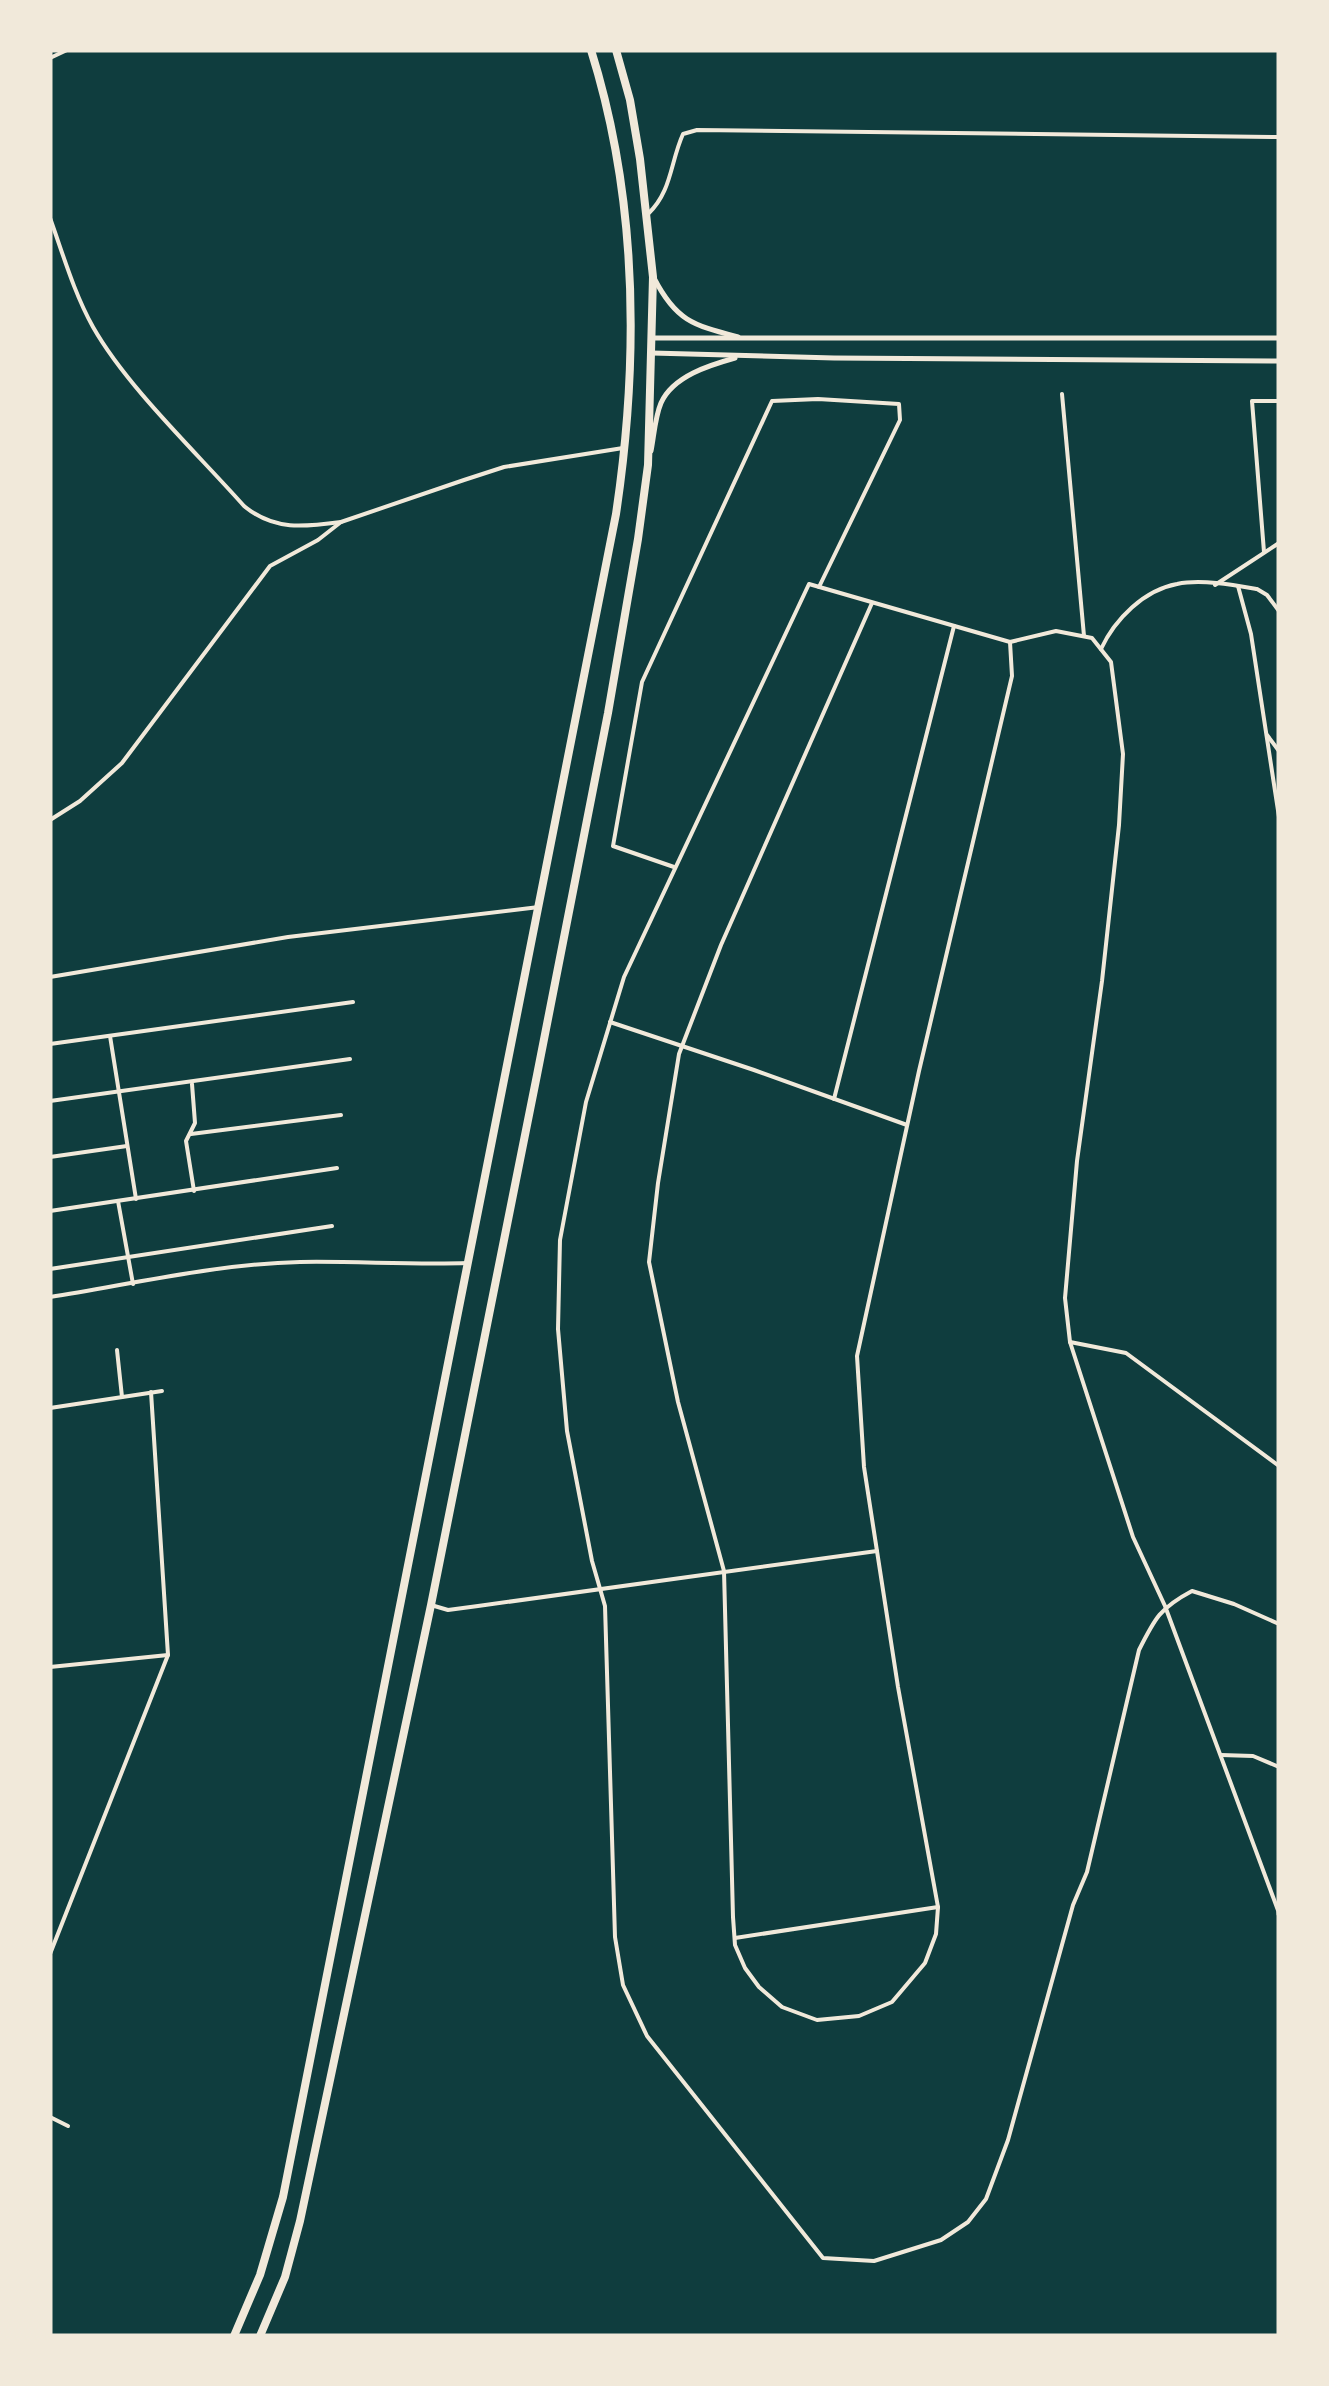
<svg xmlns="http://www.w3.org/2000/svg" width="1329" height="2386" font-family="'Source Sans 3',sans-serif">
<style>
.lines{fill:none;stroke-linecap:round;stroke-linejoin:round}
.minor{stroke:#f1e9da;stroke-width:4}
.tertiary{stroke:#f1e9da;stroke-width:5}
.trunk{stroke:#f1e9da;stroke-width:8}
</style>
<rect width="100%" height="100%" fill="#0f3d3e"/>
<g class="lines">
<g class="minor">
<polyline points="50,58 67,50"/>
<path d="M648 214C672 191 670 163 683 134L697 130 1279 137"/>
<path d="M50 218C63 254 74 293 93 327 127 387 197 453 244 506 274 531 304 527 341 522"/>
<polyline points="1062,394 1084,636"/>
<polyline points="1264,552 1252,401 1279,401"/>
<polyline points="1215,585 1279,543"/>
<polyline points="1238,586 1251,634 1279,817"/>
<polyline points="872,603 721,945 679,1054 658,1183 649,1262 678,1402 724,1571 733,1917 735,1945 745,1968 759,1987 782,2007 817,2020 859,2016 892,2002 925,1963 936,1934 938,1907 898,1687 864,1467 857,1356 919,1071 1012,676 1010,642"/>
<path d="M1101 649C1115 619 1144 590 1177 584 1201 579 1234 585 1257 589L1267 595 1279 611"/>
<polyline points="1267,735 1279,751"/>
<polyline points="50,820 80,801 122,763 270,566 318,540 341,522 464,480 504,467 623,448"/>
<polyline points="674,867 613,846 642,682 772,401 818,399 899,404 900,420 819,587"/>
<polyline points="50,977 288,937 539,907"/>
<polyline points="610,1022 754,1070 907,1125"/>
<polyline points="110,1036 136,1199"/>
<polyline points="50,1044 353,1002"/>
<polyline points="192,1084 195,1123 186,1141 194,1191"/>
<polyline points="834,1099 954,626"/>
<polyline points="50,1101 350,1059"/>
<polyline points="191,1134 341,1115"/>
<polyline points="50,1157 127,1146"/>
<polyline points="118,1201 133,1284"/>
<polyline points="50,1211 337,1168"/>
<polyline points="50,1269 332,1226"/>
<path d="M50 1297C132 1284 216 1264 300 1262 356 1261 411 1265 468 1263"/>
<polyline points="1070,1342 1126,1353 1279,1466"/>
<polyline points="117,1350 122,1397"/>
<polyline points="50,1408 162,1391"/>
<polyline points="431,1605 448,1610 478,1606 877,1551"/>
<path d="M1279 1624 1234 1604 1192 1591C1160 1608 1155 1618 1139 1650L1087 1872 1073 1905 1008 2140 986 2199 968 2222 941 2240 874 2261 823 2258 647 2036 623 1985 615 1937 605 1606 592 1561 567 1431 558 1329 560 1240 586 1102 624 977 809 584 1010 642 1056 631 1092 638 1111 662 1123 754 1119 825 1102 981 1077 1161 1065 1298 1070 1342 1133 1537 1165 1606 1279 1913"/>
<polyline points="50,1667 168,1655"/>
<polyline points="1221,1755 1253,1756 1279,1767"/>
<polyline points="735,1938 938,1907"/>
<polyline points="50,1954 168,1655 151,1392"/>
<polyline points="50,2117 68,2126"/>
</g>
<g class="tertiary">
<path d="M654 278C676 321 693 325 738 337"/>
<polyline points="652,338 1279,338"/>
<polyline points="652,353 834,358 1279,361"/>
<path d="M651 451C654 436 655 417 661 403 673 376 710 365 735 358"/>
<polyline points="1279,1913 1279,1914"/>
</g>
<g class="trunk">
<path d="M234 2336 260 2275 283 2197 616 514C639 360 638 200 591 50"/>
<polyline points="260,2336 285,2277 300,2221 431,1605 537,1075 608,713 638,539 648,465 653,277 640,159 630,100 616,50"/>
</g>
</g>
<rect width="1329" height="2386" fill="none" stroke="#f1e9da" stroke-width="105"/>
</svg>
